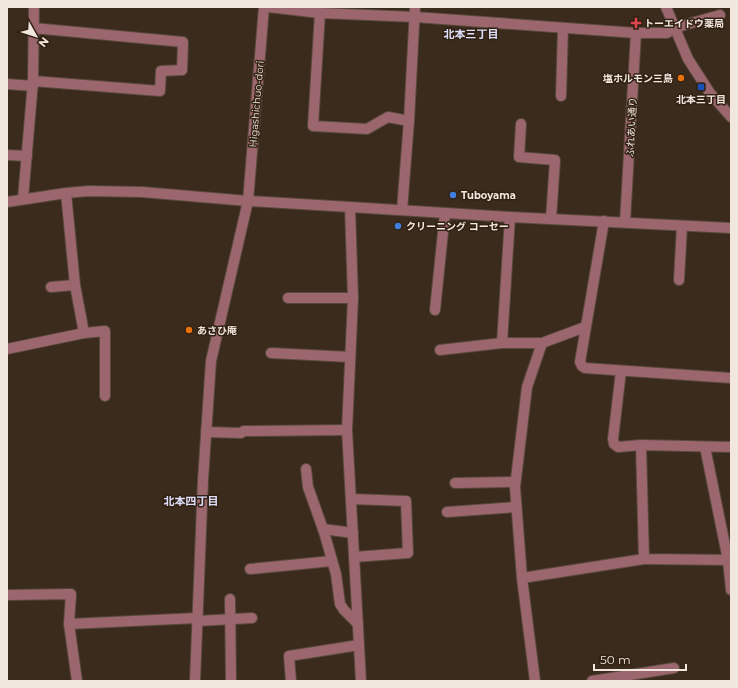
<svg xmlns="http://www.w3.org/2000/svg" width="738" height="688" font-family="Montserrat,'Noto Sans JP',sans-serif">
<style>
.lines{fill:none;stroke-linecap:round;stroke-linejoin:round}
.minor-casing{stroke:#58493b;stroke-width:12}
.minor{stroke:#9b666e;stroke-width:10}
.health-dot{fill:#e0444e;stroke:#302112;stroke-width:1.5}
.food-dot{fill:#e8710a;stroke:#302112;stroke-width:1.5}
.transit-dot{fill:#1a4fb4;stroke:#302112;stroke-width:1.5}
.shop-dot{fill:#3f7fe0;stroke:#302112;stroke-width:1.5}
.labels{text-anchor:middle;stroke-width:3;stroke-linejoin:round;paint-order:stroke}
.poi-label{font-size:10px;font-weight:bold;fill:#f2e7de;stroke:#302112;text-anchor:start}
.street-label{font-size:10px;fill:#f2e7de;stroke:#302112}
.neighbourhood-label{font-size:11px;font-weight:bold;fill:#dfdefc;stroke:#302112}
</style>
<rect width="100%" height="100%" fill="#3b2b1c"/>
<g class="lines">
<g class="minor-casing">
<g id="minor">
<polyline points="268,7 320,13 415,17 636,33 667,33 674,28 720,15"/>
<polyline points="666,7 688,59 710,93 731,117"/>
<polyline points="320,13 313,126 367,129 388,117 409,121"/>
<polyline points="33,28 183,42 182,70 161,71 160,91 33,81"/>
<polyline points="7,84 33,86"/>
<polyline points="561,96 563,28"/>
<polyline points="521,124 519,157 555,160 551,219"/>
<polyline points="7,155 27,156"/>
<polyline points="23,199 33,81 34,7"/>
<polyline points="7,202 66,193 89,191 142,192 248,201 350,207 510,217 731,228"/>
<polyline points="350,207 353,298 347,430 361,681"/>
<polyline points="402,210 409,121 415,7"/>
<polyline points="604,221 580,362 582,366 585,368 731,378"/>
<polyline points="625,222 636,33"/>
<polyline points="679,280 682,226"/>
<polyline points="51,287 75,285"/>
<polyline points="288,298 353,298"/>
<polyline points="435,310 445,213"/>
<polyline points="84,333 105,331 105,396"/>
<polyline points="502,343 510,217"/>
<polyline points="7,349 84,333 75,285 66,193"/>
<polyline points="440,350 502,343 542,343 585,327"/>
<polyline points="271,353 350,357"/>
<polyline points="621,371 613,439 614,444 618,447 641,445 731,447"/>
<polyline points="206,432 241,433 244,431 347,430"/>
<polyline points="641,445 644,559 731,560"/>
<polyline points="705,447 728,560 731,590"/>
<polyline points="306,469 308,487 324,532 336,574 340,604 344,610 358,624"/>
<polyline points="455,483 515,482"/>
<polyline points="351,499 406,501 408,553 354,557"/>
<polyline points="447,512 516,507"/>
<polyline points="323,529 353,533"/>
<polyline points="250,569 332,561"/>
<polyline points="522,578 644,559"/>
<polyline points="7,595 71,594 69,624 77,681"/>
<polyline points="230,599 231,681"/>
<polyline points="197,621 252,618"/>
<polyline points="69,624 197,618"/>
<polyline points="195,681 203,480 211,361 248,201 264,7"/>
<polyline points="291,681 289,656 359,645"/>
<polyline points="535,681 522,578 515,487 527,387 542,343"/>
<polyline points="592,681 674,668"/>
</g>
</g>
<use href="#minor" class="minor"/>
</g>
<path class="health-dot" d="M634 17h4v4h4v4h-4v4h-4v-4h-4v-4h4z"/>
<g class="food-dot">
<circle cx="681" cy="78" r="4"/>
<circle cx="189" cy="330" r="4"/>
</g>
<rect class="transit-dot" x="697" y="83" width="8" height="8" rx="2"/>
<g class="shop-dot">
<circle cx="453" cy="195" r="4"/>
<circle cx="398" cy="226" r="4"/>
</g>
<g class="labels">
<g class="poi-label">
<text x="644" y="27">トーエイドウ薬局</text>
<text x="673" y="82" text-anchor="end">塩ホルモン三島</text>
<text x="701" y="103" text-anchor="middle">北本三丁目</text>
<text x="461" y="199">Tuboyama</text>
<text x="406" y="230">クリーニング コーセー</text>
<text x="197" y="334">あさひ庵</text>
</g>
<g class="street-label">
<text transform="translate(256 104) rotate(-85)" y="4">Higashichuo-dori</text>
<text transform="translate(631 127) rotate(-87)" y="4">ふれあい通り</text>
</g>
<g class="neighbourhood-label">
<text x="471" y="38">北本三丁目</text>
<text x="191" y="505">北本四丁目</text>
</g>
</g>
<rect width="738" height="688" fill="none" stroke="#f2e7de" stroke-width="16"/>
<g transform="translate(36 36) rotate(129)" stroke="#302112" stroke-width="3" paint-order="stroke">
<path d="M0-3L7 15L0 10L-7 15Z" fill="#f2e7de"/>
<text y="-6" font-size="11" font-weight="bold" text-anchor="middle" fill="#f2e7de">N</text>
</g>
<path d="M594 664v6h92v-6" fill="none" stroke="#f2e7de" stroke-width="2"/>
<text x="600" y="664" font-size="12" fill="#f2e7de" stroke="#302112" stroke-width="3" paint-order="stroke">50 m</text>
</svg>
